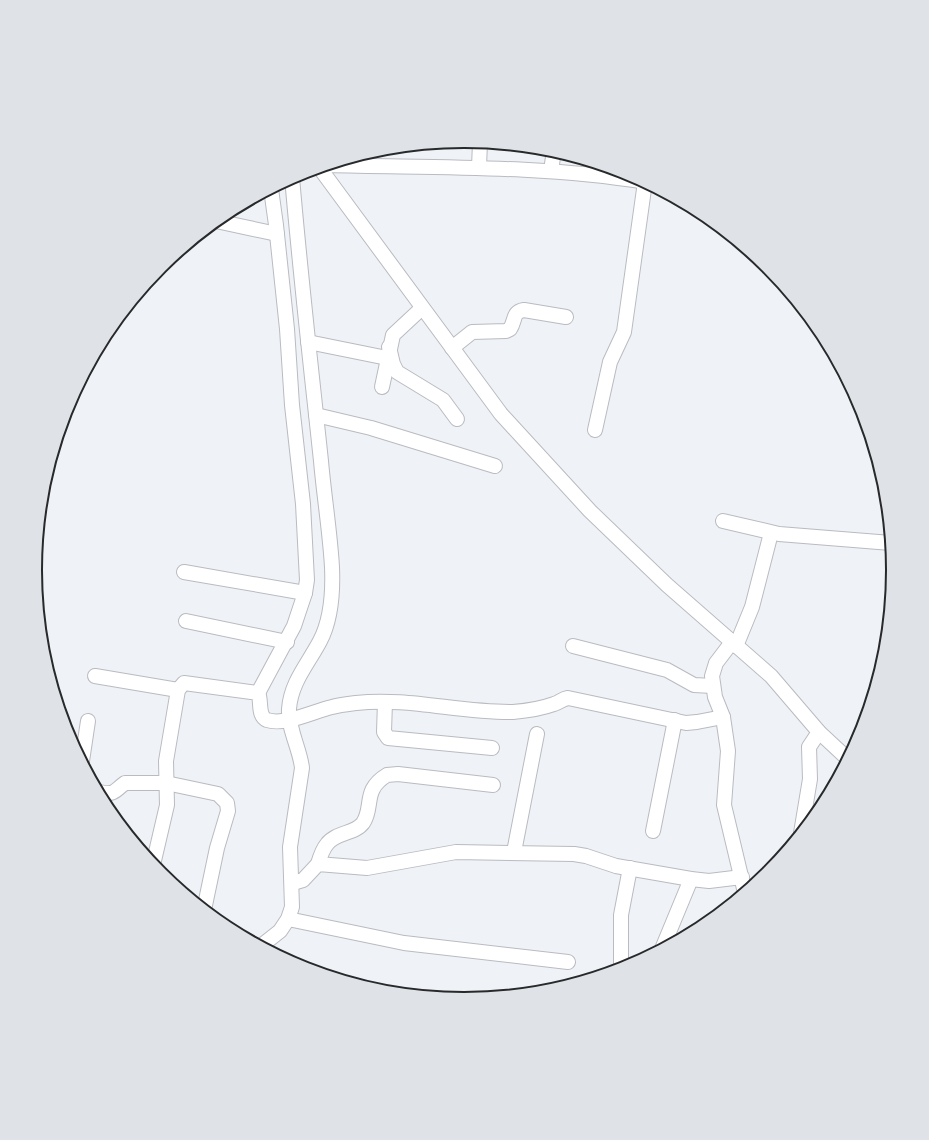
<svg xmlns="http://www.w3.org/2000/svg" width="929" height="1140" font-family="'Varela Round',sans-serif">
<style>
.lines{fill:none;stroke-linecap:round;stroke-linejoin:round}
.minor-casing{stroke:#b9bbc0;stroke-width:16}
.minor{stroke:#fff;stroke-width:14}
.rim{fill:none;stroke:#28292b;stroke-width:2}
</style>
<rect width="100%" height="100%" fill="#eff2f7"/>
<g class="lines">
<g class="minor-casing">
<g id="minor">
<path d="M327 165C434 168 541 165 646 182"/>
<polyline points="319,167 501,414 590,511 667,585 771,676 819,732 848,759"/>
<polyline points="479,167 480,142"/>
<polyline points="551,171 554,150"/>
<polyline points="216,221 277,234"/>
<polyline points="308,342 387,358"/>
<polyline points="389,347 393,364 397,372 443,400 457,419"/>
<path d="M452 348 472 332 506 331 510 329C516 320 512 312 524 310L566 317"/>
<polyline points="382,387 393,335 422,308"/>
<polyline points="316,415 371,428 495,466"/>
<polyline points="595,430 610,362 624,332 645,182"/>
<polyline points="723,521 779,534 891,543"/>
<polyline points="184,572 305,593"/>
<polyline points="186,621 287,642"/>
<polyline points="732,642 716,663 712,676 715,697 723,717 728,751 724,805 745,893"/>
<polyline points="573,646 667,670 694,685 713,686"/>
<polyline points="736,646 752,607 771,533"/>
<polyline points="95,676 178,690"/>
<polyline points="258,693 294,626 305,593 307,580 303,504 292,405 287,329 276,225 271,189"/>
<polyline points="385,702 384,732 388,738 492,748"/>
<polyline points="82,761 88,721"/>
<path d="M99 792C115 795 113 792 125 783H166L218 794 227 803 228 811 217 848 204 910"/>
<polyline points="653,831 675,720"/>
<polyline points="801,833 810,779 809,747 819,732"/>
<polyline points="514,852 537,734"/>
<path d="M318 864C320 857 322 850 327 844 336 832 355 834 363 823 374 807 362 790 387 775L398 774 493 785"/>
<path d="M153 865 167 805 166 761 178 690 184 683 258 693C262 700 257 716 267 720 285 726 314 711 332 707 339 705 348 704 356 703 408 697 460 713 513 712 525 711 543 708 554 704 560 702 562 699 568 698L686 723 697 722 723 717"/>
<polyline points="293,883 303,880 318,864 367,868 456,852 574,854 586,856 616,866 691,879 709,881 742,877"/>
<polyline points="288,919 404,943 568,962"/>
<path d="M261 946 280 931 288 919 292 907 290 847 302 768C300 749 288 729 289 709 291 682 308 664 320 641 331 620 333 590 332 567 330 532 324 496 321 461 311 367 300 272 292 177"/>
<polyline points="662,949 691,879"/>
<polyline points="621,969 621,915 630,868"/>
</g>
</g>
<use href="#minor" class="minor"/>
</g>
<path d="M0 0H929V1140H0ZM42 570a422 422 0 1 1 844 0a422 422 0 1 1-844 0Z" fill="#dfe2e7" fill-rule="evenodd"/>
<path class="rim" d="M42 570a422 422 0 1 1 844 0a422 422 0 1 1-844 0Z"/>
</svg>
